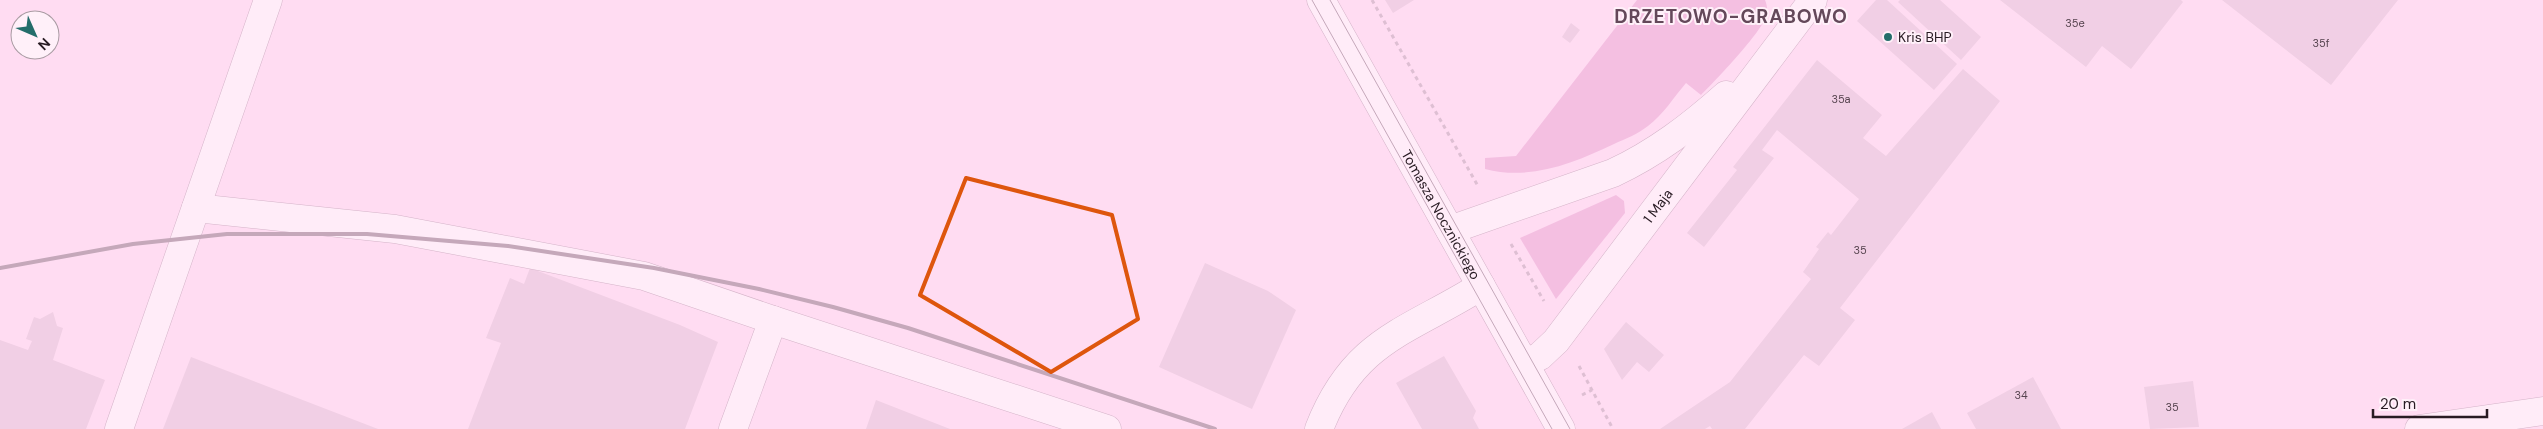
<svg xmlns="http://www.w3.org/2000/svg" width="2543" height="429" font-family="'DM Sans',sans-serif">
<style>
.green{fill:#e69ccd}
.building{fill:#e0bfd4}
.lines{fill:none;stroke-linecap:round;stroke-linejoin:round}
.minor-casing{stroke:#a28397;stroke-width:29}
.path{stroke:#b79cad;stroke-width:3;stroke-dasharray:4 4;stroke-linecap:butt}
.minor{stroke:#fff;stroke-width:28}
.tram{stroke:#7e6876;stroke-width:1}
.rail{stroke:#7e6876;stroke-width:4}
.marked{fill:none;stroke:#de560d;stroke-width:4;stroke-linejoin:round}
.poi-dot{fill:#236d6a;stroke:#fff0f9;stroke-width:2}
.labels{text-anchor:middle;stroke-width:4;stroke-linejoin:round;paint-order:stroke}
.number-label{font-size:11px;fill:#56444f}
.poi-label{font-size:14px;fill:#281b23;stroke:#fff0f9;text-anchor:start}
.street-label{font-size:14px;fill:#281b23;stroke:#fff0f9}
.district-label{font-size:19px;font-weight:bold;letter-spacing:1px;fill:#64485a;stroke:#fff0f9}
</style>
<rect width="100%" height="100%" fill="#ffdcf2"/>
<g class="green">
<path d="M1637 0H1765C1767 5 1768 10 1766 16 1762 32 1715 81 1701 95L1686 83C1674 97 1663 115 1648 126 1638 134 1625 139 1614 144 1574 163 1530 181 1485 169V158L1516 156Z"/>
<polygon points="1616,195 1624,201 1625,213 1556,299 1520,238"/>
</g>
<g class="building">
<polygon points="1385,0 1414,0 1393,13"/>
<polygon points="1876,0 1887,0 1957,64 1934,90 1857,21"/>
<polygon points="1900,0 1940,0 1981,37 1961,60 1898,2"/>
<polygon points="2000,0 2181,0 2183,2 2131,69 2102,46 2086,67"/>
<polygon points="2222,0 2398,0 2331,85"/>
<polygon points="1571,23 1580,30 1570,43 1562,37"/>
<polygon points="1817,60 1882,115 1863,138 1886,156 1963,69 2000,101 1840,308 1855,320 1819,366 1804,355 1745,429 1712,429 1710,426 1705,429 1660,429 1730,382 1811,279 1803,272 1819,249 1816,247 1828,232 1831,235 1859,199 1777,130 1762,150 1774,158 1704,247 1687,233 1737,170 1733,167"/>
<polygon points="1205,263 1268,291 1296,310 1252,409 1159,367"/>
<polygon points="530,268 680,325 718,342 685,429 468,429 501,343 486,338 510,278 524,284"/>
<polygon points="53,312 57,326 63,328 53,360 105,380 86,429 0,429 0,340 28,350 32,341 26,339 34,317 40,319"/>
<polygon points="1626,322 1664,355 1649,372 1637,362 1622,380 1604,349"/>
<polygon points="1444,356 1476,411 1473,418 1479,429 1422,429 1396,383"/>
<polygon points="191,357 378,429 163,429"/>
<polygon points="2033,377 2061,429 1976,429 1967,413"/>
<polygon points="2193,381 2199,427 2150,429 2144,387"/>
<polygon points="876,400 950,429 866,429"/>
<polygon points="1932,412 1941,429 1902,429"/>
</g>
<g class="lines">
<g class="minor-casing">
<g id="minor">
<path id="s1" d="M1321 0 1561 429"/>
<polyline points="196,208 395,229 644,276 773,320 1107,429"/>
<path d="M1450 230 1613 173C1656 153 1691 126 1726 95"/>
<path id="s2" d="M1525 364 1540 356 1556 341 1813 0"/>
<polyline points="119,429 268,0"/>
<polyline points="733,429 773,320"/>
<path d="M1319 429C1354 339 1408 332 1481 286"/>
<polyline points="2419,429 2543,411"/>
</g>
</g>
<g class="path">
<polyline points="1372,0 1478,186"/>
<polyline points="1511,244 1544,301"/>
<polyline points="1579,366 1613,429"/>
<polyline points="1582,395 1592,390"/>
</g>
<use href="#minor" class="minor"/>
<g class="tram">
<polyline points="1312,0 1552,429"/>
<polyline points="1330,0 1570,429"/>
</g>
<polyline class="rail" points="0,268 133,244 227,234 367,234 508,246 654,268 759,289 833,307 908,328 1215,429"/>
</g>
<path d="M0 0H2543V429H0ZM966 178 1112 215 1138 319 1051 372 920 295Z" fill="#ffdcf2" fill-opacity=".55" fill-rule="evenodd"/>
<path class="marked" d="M966 178 1112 215 1138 319 1051 372 920 295Z"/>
<circle class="poi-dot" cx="1888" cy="37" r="5"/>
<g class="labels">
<g class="number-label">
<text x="2075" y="27">35e</text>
<text x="2321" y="47">35f</text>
<text x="1841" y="103">35a</text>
<text x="1860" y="254">35</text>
<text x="2021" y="399">34</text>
<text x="2172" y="411">35</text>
</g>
<g class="poi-label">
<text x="1898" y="42">Kris BHP</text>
</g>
<g class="street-label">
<text dy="5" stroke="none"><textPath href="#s2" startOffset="208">1 Maja</textPath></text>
<text dy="5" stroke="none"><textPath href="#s1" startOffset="246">Tomasza Nocznickiego</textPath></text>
</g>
<g class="district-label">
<text x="1731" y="23">DRZETOWO-GRABOWO</text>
</g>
</g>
<g transform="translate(35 35) rotate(135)"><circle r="24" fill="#fff0f9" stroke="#a99ba3"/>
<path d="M0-4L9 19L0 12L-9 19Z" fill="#236d6a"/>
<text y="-8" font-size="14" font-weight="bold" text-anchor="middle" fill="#281b23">N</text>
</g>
<path d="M2373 409v8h114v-8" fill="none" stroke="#281b23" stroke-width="2.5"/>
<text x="2380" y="409" font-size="15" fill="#281b23" stroke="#fff0f9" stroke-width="4" paint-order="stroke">20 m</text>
</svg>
